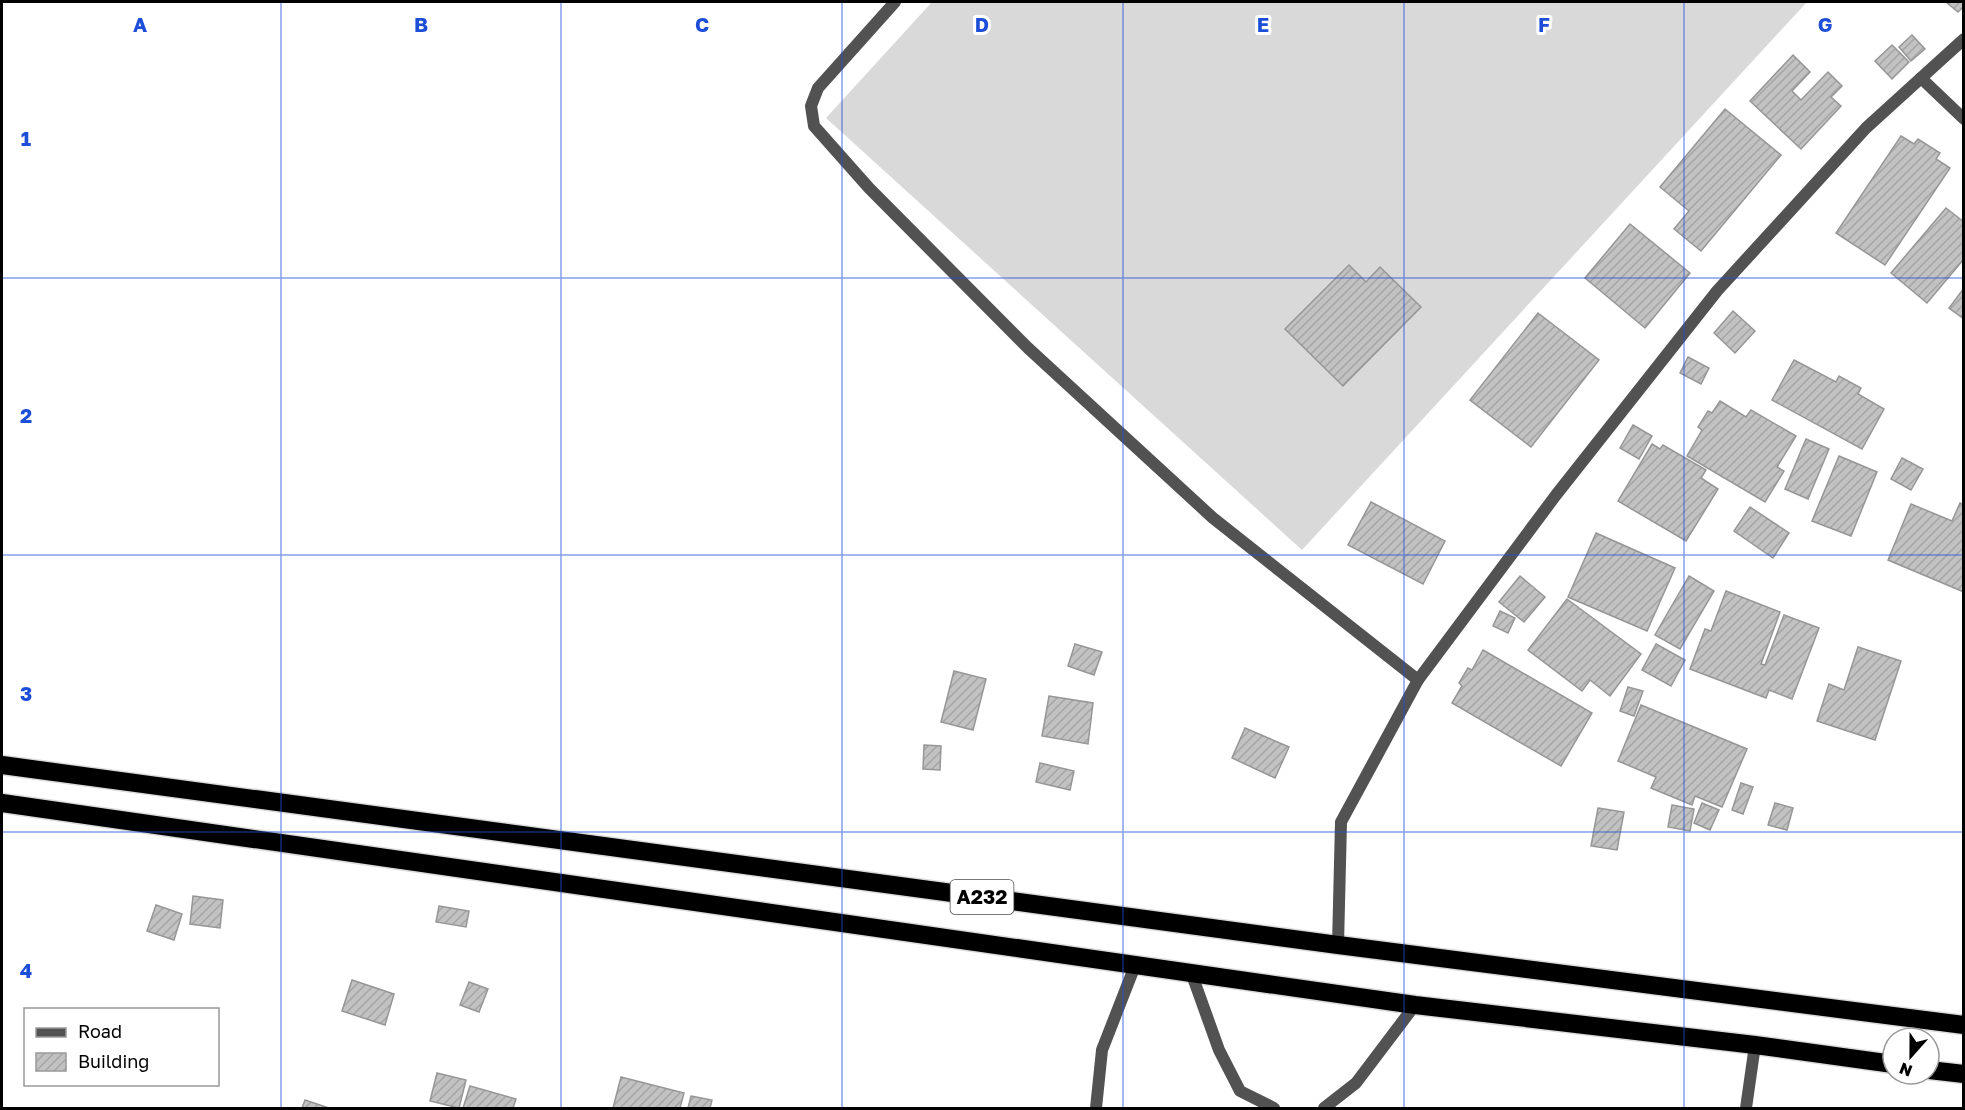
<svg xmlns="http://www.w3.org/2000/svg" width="1965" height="1110" font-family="'Golos Text',sans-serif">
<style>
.pitch{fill:#d9d9d9}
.building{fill:url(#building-hatch);stroke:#969696;stroke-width:1.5}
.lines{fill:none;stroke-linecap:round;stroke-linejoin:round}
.highway-casing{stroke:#dbdbdb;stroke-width:21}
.lane{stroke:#525252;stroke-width:12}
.street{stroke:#525252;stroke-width:12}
.highway{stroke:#000;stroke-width:18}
.grid{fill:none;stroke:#1d4ed8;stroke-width:1.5;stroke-opacity:0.55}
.labels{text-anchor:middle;stroke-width:6;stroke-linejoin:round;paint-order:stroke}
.shield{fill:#fff;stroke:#4c4c4c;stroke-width:1.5}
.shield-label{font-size:20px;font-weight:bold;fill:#000}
.grid-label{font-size:20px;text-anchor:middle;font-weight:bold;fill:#1d4ed8;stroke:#fff;stroke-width:6;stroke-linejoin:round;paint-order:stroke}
</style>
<defs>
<pattern id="building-hatch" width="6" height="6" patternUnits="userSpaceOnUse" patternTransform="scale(1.5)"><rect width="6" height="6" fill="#c2c2c2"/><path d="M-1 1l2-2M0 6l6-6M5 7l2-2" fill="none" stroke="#a5a5a5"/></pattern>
</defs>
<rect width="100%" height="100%" fill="#fff"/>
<polygon class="pitch" points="932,2 1807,2 1302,550 826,118"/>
<g class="building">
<polygon points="1946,2 1964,2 1964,6 1958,12"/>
<polygon points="1912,35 1925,49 1911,61 1899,47"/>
<polygon points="1892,45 1909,62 1892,79 1875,61"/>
<polygon points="1793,55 1810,72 1792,91 1801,100 1828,72 1842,86 1831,97 1841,106 1801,149 1750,101"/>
<polygon points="1725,109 1781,155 1701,251 1674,229 1689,211 1660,187"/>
<polygon points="1901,136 1914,144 1918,139 1940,153 1936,159 1950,168 1885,265 1836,233"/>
<polygon points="1946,208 1964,222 1964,259 1927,303 1891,273"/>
<polygon points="1630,224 1690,273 1645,328 1585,278"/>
<polygon points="1349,265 1366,282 1380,267 1421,307 1343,386 1285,329"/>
<polygon points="1964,288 1964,319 1949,308"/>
<polygon points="1733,311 1755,331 1735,353 1714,333"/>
<polygon points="1538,313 1599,360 1531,447 1470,400"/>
<polygon points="1688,357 1709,368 1701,384 1680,373"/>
<polygon points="1794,360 1836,382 1839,376 1861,388 1858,394 1884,409 1862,449 1772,400"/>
<polygon points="1720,401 1746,417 1751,410 1796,436 1777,467 1784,471 1765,502 1687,456 1702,430 1698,427 1708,411 1712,413"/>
<polygon points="1633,425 1652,436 1639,459 1620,448"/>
<polygon points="1806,439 1829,449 1808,499 1785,489"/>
<polygon points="1652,444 1660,449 1663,445 1706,470 1701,478 1718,489 1686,541 1618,501"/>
<polygon points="1839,456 1877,472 1851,536 1812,521"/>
<polygon points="1902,458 1923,469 1911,490 1891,479"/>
<polygon points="1371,502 1445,541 1423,584 1348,545"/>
<polygon points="1960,503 1964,505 1964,592 1888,560 1911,504 1952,521"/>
<polygon points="1750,507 1789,533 1773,558 1734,531"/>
<polygon points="1596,533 1675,568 1647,631 1568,597"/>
<polygon points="1520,576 1545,597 1524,622 1499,602"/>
<polygon points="1689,576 1714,591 1680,649 1655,635"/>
<polygon points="1726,591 1780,612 1761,664 1765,665 1784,615 1819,628 1792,699 1769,690 1766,698 1690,669 1705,629 1711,631"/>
<polygon points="1567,599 1641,654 1610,696 1590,680 1582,691 1528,650"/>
<polygon points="1500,611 1515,618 1508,633 1493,626"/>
<polygon points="1075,644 1102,652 1094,675 1068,666"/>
<polygon points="1656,644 1685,660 1671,686 1642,670"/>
<polygon points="1858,647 1901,661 1875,740 1817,721 1829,684 1844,690"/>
<polygon points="1483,650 1592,713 1561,766 1452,703 1462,686 1459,683 1468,668 1472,670"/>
<polygon points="954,671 986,679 973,730 941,722"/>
<polygon points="1628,687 1643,691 1634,716 1620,711"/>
<polygon points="1049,696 1093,703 1088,744 1042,736"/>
<polygon points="1641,705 1747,749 1722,807 1695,796 1692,805 1651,788 1656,777 1618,761"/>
<polygon points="1245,728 1289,747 1275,778 1232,758"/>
<polygon points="924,745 941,746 940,770 923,769"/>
<polygon points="1040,763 1074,771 1070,790 1036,782"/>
<polygon points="1741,783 1753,787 1743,814 1732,810"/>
<polygon points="1702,803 1719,810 1710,830 1694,823"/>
<polygon points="1775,803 1793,808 1787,830 1768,825"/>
<polygon points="1672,805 1694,809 1690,831 1668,827"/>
<polygon points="1598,808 1624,812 1617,850 1591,846"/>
<polygon points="193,896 223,900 220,928 190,924"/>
<polygon points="156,905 182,914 174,940 147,931"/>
<polygon points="439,906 469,911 466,927 436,922"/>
<polygon points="352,980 394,994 385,1025 342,1011"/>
<polygon points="469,982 488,989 479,1012 460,1005"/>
<polygon points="437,1073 466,1080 459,1108 430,1101"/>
<polygon points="621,1077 684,1093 680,1108 613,1108"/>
<polygon points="470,1086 516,1099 513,1108 463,1108"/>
<polygon points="691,1096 712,1100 710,1108 688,1108"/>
<polygon points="305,1100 329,1108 302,1108"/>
</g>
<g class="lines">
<g class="highway-casing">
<g id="highway">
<polyline points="2,765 1338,945 1964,1025"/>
<polyline points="2,803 1415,1005 1755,1045 1893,1064"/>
<polyline points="1929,1070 1964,1074"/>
</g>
</g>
<g class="lane">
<polyline points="1191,972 1219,1050 1240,1091 1274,1108"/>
<polyline points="1324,1108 1356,1083 1415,1005"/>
</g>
<g class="street">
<polyline points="895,2 818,88 811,106 814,126 869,188 1028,348 1213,518 1418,680"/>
<polyline points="1921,78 1964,39"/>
<polyline points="1338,945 1341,822 1418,680 1556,495 1717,291 1866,128 1921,78 1964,119"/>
<polyline points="1096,1108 1102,1050 1136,963"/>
<polyline points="1746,1108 1755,1045"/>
</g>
<use href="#highway" class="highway"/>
</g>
<path class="grid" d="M281 2V1108M561 2V1108M842 2V1108M1123 2V1108M1404 2V1108M1684 2V1108M2 278H1964M2 555H1964M2 832H1964"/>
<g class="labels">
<rect class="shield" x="950.5" y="880" width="63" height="34" rx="4.5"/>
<g class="shield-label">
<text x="982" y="904">A232</text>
</g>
</g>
<g class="grid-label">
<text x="140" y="32">A</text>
<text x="421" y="32">B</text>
<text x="702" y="32">C</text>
<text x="982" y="32">D</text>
<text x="1263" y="32">E</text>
<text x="1544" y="32">F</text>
<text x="1825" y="32">G</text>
<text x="26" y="146">1</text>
<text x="26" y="423">2</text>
<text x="26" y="701">3</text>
<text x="26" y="978">4</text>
</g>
<rect width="1965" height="1110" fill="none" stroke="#000000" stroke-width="6"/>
<rect x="24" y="1008" width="195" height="78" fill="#ffffff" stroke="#999999" stroke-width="1.5"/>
<rect x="36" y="1028" width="30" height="9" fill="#525252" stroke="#999999" stroke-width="1.5"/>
<text x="78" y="1038" font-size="18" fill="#000000">Road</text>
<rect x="36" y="1053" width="30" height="18" fill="url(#building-hatch)" stroke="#999999" stroke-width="1.5"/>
<text x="78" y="1068" font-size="18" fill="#000000">Building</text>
<g transform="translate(1911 1056) rotate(201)"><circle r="28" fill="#ffffff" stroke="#999999" stroke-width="1.5"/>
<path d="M0-4.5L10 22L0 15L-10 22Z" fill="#000000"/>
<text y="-9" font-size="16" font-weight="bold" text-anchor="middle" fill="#000000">N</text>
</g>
</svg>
